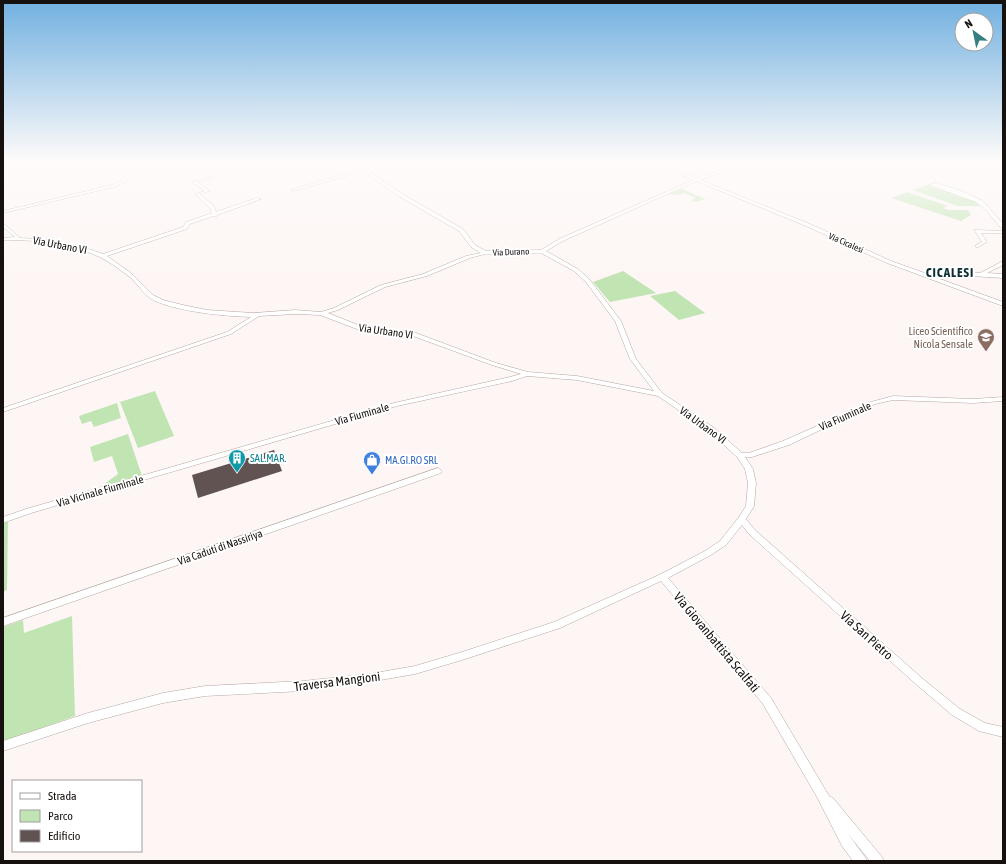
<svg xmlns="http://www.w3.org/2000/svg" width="1006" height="864" font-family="'Asap Condensed',sans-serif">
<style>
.green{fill:#c1e4b3}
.building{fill:#615352}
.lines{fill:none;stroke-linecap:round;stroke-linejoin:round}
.minor-casing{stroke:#b5a7a1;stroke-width:1}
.minor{fill:#fff;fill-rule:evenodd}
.labels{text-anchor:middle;stroke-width:4;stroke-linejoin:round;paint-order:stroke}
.far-street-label{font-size:9px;fill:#16110f;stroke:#fff}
.street-label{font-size:11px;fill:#16110f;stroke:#fff}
.education-label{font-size:11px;fill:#785e54;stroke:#fff;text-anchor:end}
.culture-label{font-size:11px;fill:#0d838f;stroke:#fff;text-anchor:start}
.shop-label{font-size:11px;fill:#366cbe;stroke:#fff;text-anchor:start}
.far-district-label{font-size:13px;font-weight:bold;letter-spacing:1px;fill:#0c2f31;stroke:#fff}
.near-street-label{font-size:13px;fill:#16110f;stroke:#fff}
</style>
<rect width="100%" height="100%" fill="#fdf6f4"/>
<g class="green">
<polygon points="927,185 975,201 980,206 957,206 913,190"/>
<polygon points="682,189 706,199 695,202 691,200 696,198 684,193 678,195 667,194"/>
<polygon points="907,192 948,206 943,208 949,210 968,210 971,215 961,221 891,198"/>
<polygon points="623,271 656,293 610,302 593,282"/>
<polygon points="675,291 705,313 679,320 650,296"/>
<polygon points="155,391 174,436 138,448 120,402"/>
<polygon points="117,403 121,418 94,427 91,421 82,424 79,416"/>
<polygon points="128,434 142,476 100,487 118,474 112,456 94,462 90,447"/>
<polygon points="8,520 7,590 3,592 3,522"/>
<polygon points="72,616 75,716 3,742 3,627 23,620 24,633"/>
</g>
<polygon class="building" points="274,450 282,471 198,498 192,475"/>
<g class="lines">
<g class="minor-casing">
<g id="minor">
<polygon points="145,160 149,160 125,182 114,187 3,213 3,211 112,185 123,180"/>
<path d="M348 160H352L404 195 463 229 475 245 486 251 541 250 559 239 693 180 646 160H651L696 178 755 160H760L700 180 810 224 891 261 933 276 971 272 980 273 1003 261V265L987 273 1003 274V278L971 276 940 279 1003 302V306L887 263 806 226 696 181 563 241 546 251 578 269 590 280 621 321 636 359 662 393 713 427 742 453H749L783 441 871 402 893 396 973 399 1003 397V401L973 403 893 400 875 404 789 445 752 457H745L753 469 756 483 754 506 746 519 755 530 923 679 960 709 985 723 1003 727V737L979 731 952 715 917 685 749 534 742 525 726 545 711 555 668 578 771 698 829 796 833 798 882 857 884 861H870L848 834 865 857 867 861H853L842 846 817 797 763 704 661 581 560 628 462 660 415 674 369 682 303 691 205 696 163 703 88 723 3 751V741L88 713 163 693 205 686 303 681 369 674 415 666 462 652 554 622 659 575 705 551 720 541 739 517 746 506 748 483 745 469 737 457 709 431 658 396 577 380 527 376 512 381 397 406 31 513 3 523V517L26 509 394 403 510 377 521 374 492 365 413 336 357 329 320 315 295 314 259 316 231 334 3 412V408L227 332 251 317C223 316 180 312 155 301 145 296 139 286 131 278 127 275 123 272 119 269 86 244 43 240 3 240V238L15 237 3 227V223L20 238 40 239 66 243 92 250 103 254 183 227 186 222 212 213 210 208 195 194 205 191 192 182 213 176V178L197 182 210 191 200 194 214 206 216 212 257 198 261 199 217 215V216H213L190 224 187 229 107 256 131 273 153 295 163 300 183 305 207 310 253 313 295 310 321 312 334 308 381 285 423 274 466 256 481 253 471 247 459 231 400 197 363 171 294 191 291 190 361 169ZM541 253 574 271 586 282 615 321 630 359 654 391 577 376 528 372 496 363 416 333 358 325 328 313 338 310 385 287 427 276 470 258 485 254Z"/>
<polygon points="936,183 959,190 983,201 1003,224 1003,228 1001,228 986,210 976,202 929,185"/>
<polygon points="975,230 1003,231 1003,233 981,233 987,242 978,247 976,247 976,245 982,242 975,231"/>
<polygon points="438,468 442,471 441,473 3,626 3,618"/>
</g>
</g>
<use href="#minor" class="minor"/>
</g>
<linearGradient id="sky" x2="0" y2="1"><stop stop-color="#71b0e0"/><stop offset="0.57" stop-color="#fefbfa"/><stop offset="1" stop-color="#fefbfa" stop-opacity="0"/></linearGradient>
<rect width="1006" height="281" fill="url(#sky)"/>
<defs>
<g id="school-pin" transform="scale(0.9)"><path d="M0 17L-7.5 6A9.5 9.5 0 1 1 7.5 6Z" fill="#8d6e63" stroke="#fff"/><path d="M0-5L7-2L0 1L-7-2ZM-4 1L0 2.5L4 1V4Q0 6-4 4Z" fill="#fff"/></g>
<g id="building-pin" transform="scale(0.9)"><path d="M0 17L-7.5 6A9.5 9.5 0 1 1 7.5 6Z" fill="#0f9aa8" stroke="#fff"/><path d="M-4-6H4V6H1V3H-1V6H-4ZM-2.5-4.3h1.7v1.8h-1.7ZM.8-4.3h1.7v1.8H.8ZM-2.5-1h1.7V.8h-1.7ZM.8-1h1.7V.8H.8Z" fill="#fff"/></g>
<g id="shop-pin" transform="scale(0.9)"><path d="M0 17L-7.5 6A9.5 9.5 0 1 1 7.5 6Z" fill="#3f7fe0" stroke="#fff"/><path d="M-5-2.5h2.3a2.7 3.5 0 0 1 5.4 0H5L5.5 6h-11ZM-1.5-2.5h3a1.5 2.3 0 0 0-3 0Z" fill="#fff"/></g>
</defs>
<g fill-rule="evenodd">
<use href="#school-pin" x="986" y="337"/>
<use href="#building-pin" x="237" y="458"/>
<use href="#shop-pin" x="372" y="460"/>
</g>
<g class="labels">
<g class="far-street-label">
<text transform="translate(846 243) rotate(24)" y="3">Via Cicalesi</text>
<text transform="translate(511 252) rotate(-2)" y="3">Via Durano</text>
</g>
<g class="street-label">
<text transform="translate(60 245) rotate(11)" y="4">Via Urbano VI</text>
<text transform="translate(386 331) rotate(8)" y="4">Via Urbano VI</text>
<text transform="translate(362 414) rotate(-16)" y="4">Via Fiuminale</text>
<text transform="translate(845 416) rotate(-24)" y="4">Via Fiuminale</text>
<text transform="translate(703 425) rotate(36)" y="4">Via Urbano VI</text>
<text transform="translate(100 491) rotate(-16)" y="4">Via Vicinale Fiuminale</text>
<text transform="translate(220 547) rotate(-19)" y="4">Via Caduti di Nassiriya</text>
</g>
<g class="education-label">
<text x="973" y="335">Liceo Scientifico<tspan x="973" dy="13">Nicola Sensale</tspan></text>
</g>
<g class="culture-label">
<text x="250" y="462">SAL.MAR.</text>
</g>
<g class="shop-label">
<text x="385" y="464">MA.GI.RO SRL</text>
</g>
<g class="far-district-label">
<text x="950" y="277">CICALESI</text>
</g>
<g class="near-street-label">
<text transform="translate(867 635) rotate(42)" y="5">Via San Pietro</text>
<text transform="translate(717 642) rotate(50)" y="5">Via Giovanbattista Scalfati</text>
<text transform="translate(337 681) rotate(-7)" y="5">Traversa Mangioni</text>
</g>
</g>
<rect width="1006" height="864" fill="none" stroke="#16110f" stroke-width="8"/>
<rect x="12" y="780" width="130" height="72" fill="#ffffff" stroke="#a2a09f"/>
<rect x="20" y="793" width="20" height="6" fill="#ffffff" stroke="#a2a09f"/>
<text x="48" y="800" font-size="12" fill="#16110f">Strada</text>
<rect x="20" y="810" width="20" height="12" fill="#c1e4b3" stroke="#a2a09f"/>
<text x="48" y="820" font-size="12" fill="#16110f">Parco</text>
<rect x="20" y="830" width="20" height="12" fill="#615352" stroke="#a2a09f"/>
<text x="48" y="840" font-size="12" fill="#16110f">Edificio</text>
<g transform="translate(974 32) rotate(327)"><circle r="19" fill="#ffffff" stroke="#a2a09f"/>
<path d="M0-3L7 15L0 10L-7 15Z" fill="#357e81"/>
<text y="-6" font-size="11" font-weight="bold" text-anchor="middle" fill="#16110f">N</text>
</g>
</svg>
